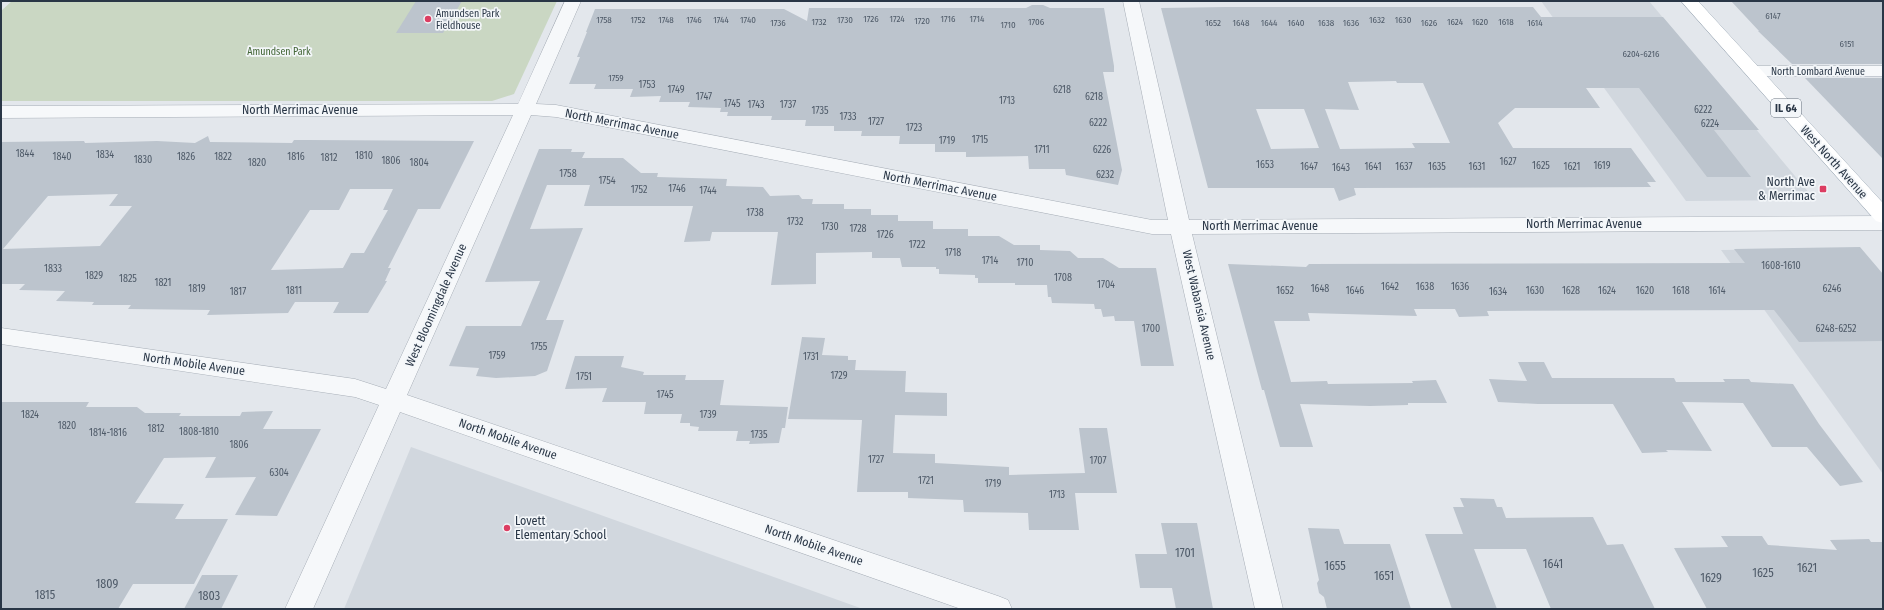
<svg xmlns="http://www.w3.org/2000/svg" width="1884" height="610" font-family="'Fira Sans Condensed',sans-serif">
<style>
.built{fill:#d1d7de}
.green{fill:#cad7c3}
.building{fill:#bcc4cd;fill-rule:evenodd}
.lines{fill:none;stroke-linecap:round;stroke-linejoin:round}
.minor-casing{stroke:#a7aeb7;stroke-width:1}
.major-casing{stroke:#a1adb9;stroke-width:1}
.minor{fill:#f6f8fa;fill-rule:evenodd}
.major{fill:#fff;fill-rule:evenodd}
.poi-dot{fill:#dc3d62;stroke:#f3f6f9;stroke-width:1.5}
.labels{text-anchor:middle;stroke-width:3.5;stroke-linejoin:round;paint-order:stroke}
.far-number-label{font-size:9px;fill:#4e5a68}
.far-poi-label{font-size:10px;fill:#293646;stroke:#f3f6f9;text-anchor:start}
.far-park-label{font-size:10px;fill:#416434;stroke:#f3f6f9}
.far-street-label{font-size:10px;fill:#293646;stroke:#f3f6f9}
.number-label{font-size:10px;fill:#4e5a68}
.shield{fill:#f3f6f9;stroke:#66707c;stroke-width:1}
.shield-label{font-size:11px;font-weight:bold;fill:#293646}
.street-label{font-size:12px;fill:#293646;stroke:#f3f6f9}
.poi-label{font-size:12px;fill:#293646;stroke:#f3f6f9;text-anchor:end}
.near-number-label{font-size:12px;fill:#4e5a68}
</style>
<rect width="100%" height="100%" fill="#e3e7ec"/>
<g class="built">
<polygon points="1541,1 1649,1 1815,200 1686,201"/>
<polygon points="1858,248 1883,276 1883,474 1721,250"/>
<polygon points="411,447 863,609 344,609"/>
</g>
<polygon class="green" points="12,1 557,1 514,94 492,101 1,101 1,11"/>
<g class="building">
<polygon points="416,1 462,1 443,33 396,33"/>
<polygon points="1731,1 1883,1 1883,64 1792,64 1758,31 1759,31"/>
<polygon points="1032,5 1043,5 1050,8 1104,8 1114,66 1114,72 1103,72 1122,170 1118,185 1066,175 1065,169 1029,169 1028,156 966,157 966,152 935,152 935,144 899,144 900,136 861,136 862,131 834,131 834,126 805,126 806,120 771,120 772,116 727,116 728,112 720,112 721,108 688,107 690,102 659,102 661,96 630,97 633,89 594,89 596,84 569,84 580,57 577,57 587,32 586,32 595,9 784,9 807,21 809,8 1026,8"/>
<path d="M1225 7H1533L1541 17H1663L1759 130H1714L1751 177H1707L1639 88H1586L1600 108H1515L1498 123 1513 148H1631L1656 182H1647L1651 187 1354 188 1356 195 1339 201 1334 188H1208L1161 8ZM1396 81 1397 83H1423L1450 143H1412L1415 148 1340 149 1325 109 1359 110 1348 82ZM1256 109H1304L1319 148 1271 149Z"/>
<polygon points="1805,78 1883,78 1883,159"/>
<path d="M208 136 210 142 292 143 294 140H309L474 141 440 209H418L388 268H391L385 281H387L368 313H333L339 302H295L288 313 207 315 210 310 128 309 131 305H92L94 302 56 301 65 291 19 290 25 284H1V142L84 141 85 143 157 141 195 143ZM350 189H393L383 210H388L364 253H351L343 268 271 270 310 210H339ZM118 194 109 206H132L100 246 3 249 48 196Z"/>
<polygon points="539,149 572,149 571,152 585,152 582,158 623,158 641,173 658,173 657,177 727,179 726,186 763,187 770,196 799,195 802,199 813,199 812,204 844,204 844,209 871,209 871,215 898,215 898,221 933,221 933,229 968,229 968,236 999,236 1014,245 1040,245 1040,250 1070,251 1078,258 1103,258 1119,268 1156,268 1174,366 1141,366 1134,321 1115,321 1114,316 1103,317 1101,309 1095,309 1094,304 1052,303 1051,297 1048,297 1047,285 1015,285 1015,283 978,283 978,278 975,278 975,275 939,274 939,269 936,269 936,267 902,267 900,258 872,258 872,252 816,253 816,284 771,285 778,232 712,232 710,241 684,242 693,206 584,206 590,185 547,185 530,229 583,228 546,320 564,320 547,371 535,376 496,378 476,376 479,368 449,366 466,326 521,326 540,281 485,282"/>
<polygon points="1860,247 1883,274 1883,341 1799,342 1774,310 1487,311 1489,316 1459,317 1455,309 1414,309 1417,316 1308,313 1310,321 1274,321 1291,382 1327,381 1328,384 1413,383 1412,381 1436,380 1447,403 1408,403 1408,405 1370,406 1300,404 1313,447 1280,447 1264,390 1262,390 1228,264 1306,267 1309,264 1745,263 1734,249"/>
<polygon points="802,337 825,338 822,355 848,356 848,360 856,360 855,370 906,371 905,392 947,393 947,416 895,415 893,453 935,454 935,463 1009,467 1009,475 1085,473 1079,428 1107,428 1117,493 1075,493 1079,530 1029,530 1028,513 964,512 963,500 908,498 908,492 857,492 862,420 788,419"/>
<polygon points="575,356 624,356 621,367 644,372 643,375 686,375 685,380 724,380 720,405 788,407 785,428 782,428 779,443 749,444 750,441 736,441 738,431 698,431 699,427 690,426 690,423 680,423 682,414 644,414 646,402 602,402 607,388 565,389"/>
<polygon points="1518,362 1544,362 1552,378 1674,378 1676,382 1725,382 1723,379 1749,379 1751,382 1793,384 1819,424 1863,482 1840,486 1807,447 1772,447 1743,403 1682,402 1712,451 1666,450 1668,452 1642,453 1613,404 1538,404 1498,402 1489,379 1527,381"/>
<polygon points="1,402 89,402 86,407 137,407 145,413 181,413 179,416 240,416 242,412 273,411 263,429 321,429 277,516 235,515 256,477 205,478 216,457 164,458 135,503 184,504 175,519 228,519 194,584 133,584 118,609 1,609"/>
<polygon points="1460,498 1494,499 1497,507 1502,507 1506,518 1593,517 1607,545 1623,544 1655,609 1551,609 1526,549 1474,549 1497,609 1452,609 1425,534 1463,534 1453,507 1464,507"/>
<polygon points="1161,523 1197,523 1213,609 1176,609 1172,588 1140,588 1135,554 1167,554"/>
<polygon points="1308,528 1339,529 1344,544 1390,544 1411,609 1327,609 1324,597 1319,593 1317,583 1319,580"/>
<polygon points="1721,536 1762,536 1768,545 1837,550 1830,540 1869,539 1871,542 1883,542 1883,609 1707,609 1674,548 1728,547"/>
<polygon points="202,575 238,575 221,609 184,609"/>
</g>
<g class="lines">
<g class="minor-casing">
<g id="minor">
<polygon points="565,1 581,1 536,104 556,105 1152,220 1168,220 1123,1 1139,1 1189,220 1883,216 1883,230 1192,234 1283,609 1255,609 1171,234 1152,234 556,117 531,115 407,395 998,596 1008,600 1012,609 961,609 400,412 313,609 285,609 379,405 355,397 1,344 1,328 355,379 386,389 513,115 1,118 1,106 518,104"/>
<polygon points="1753,66 1883,66 1883,76 1753,76 1747,75 1744,71 1747,67"/>
</g>
</g>
<g class="major-casing">
<polygon id="major" points="1681,1 1698,1 1883,203 1883,223 1876,221"/>
</g>
<use href="#minor" class="minor"/>
<use href="#major" class="major"/>
</g>
<g class="poi-dot">
<circle cx="428" cy="19" r="4"/>
<rect x="1819" y="185" width="8" height="8" rx="2"/>
<circle cx="507" cy="528" r="4"/>
</g>
<g class="labels">
<g class="far-number-label">
<text x="1773" y="19">6147</text>
<text x="871" y="22">1726</text>
<text x="897" y="22">1724</text>
<text x="948" y="22">1716</text>
<text x="977" y="22">1714</text>
<text x="604" y="23">1758</text>
<text x="638" y="23">1752</text>
<text x="666" y="23">1748</text>
<text x="694" y="23">1746</text>
<text x="721" y="23">1744</text>
<text x="748" y="23">1740</text>
<text x="845" y="23">1730</text>
<text x="1377" y="23">1632</text>
<text x="1403" y="23">1630</text>
<text x="922" y="24">1720</text>
<text x="819" y="25">1732</text>
<text x="1036" y="25">1706</text>
<text x="1455" y="25">1624</text>
<text x="1480" y="25">1620</text>
<text x="1506" y="25">1618</text>
<text x="778" y="26">1736</text>
<text x="1213" y="26">1652</text>
<text x="1241" y="26">1648</text>
<text x="1269" y="26">1644</text>
<text x="1296" y="26">1640</text>
<text x="1326" y="26">1638</text>
<text x="1351" y="26">1636</text>
<text x="1429" y="26">1626</text>
<text x="1535" y="26">1614</text>
<text x="1008" y="28">1710</text>
<text x="1847" y="47">6151</text>
<text x="1641" y="57">6204-6216</text>
<text x="616" y="81">1759</text>
</g>
<g class="far-poi-label">
<text x="436" y="17">Amundsen Park<tspan x="436" dy="12">Fieldhouse</tspan></text>
</g>
<g class="far-park-label">
<text x="279" y="55">Amundsen Park</text>
</g>
<g class="far-street-label">
<text x="1818" y="75">North Lombard Avenue</text>
</g>
<g class="number-label">
<text x="647" y="88">1753</text>
<text x="676" y="93">1749</text>
<text x="1062" y="93">6218</text>
<text x="704" y="100">1747</text>
<text x="1094" y="100">6218</text>
<text x="1007" y="104">1713</text>
<text x="732" y="107">1745</text>
<text x="756" y="108">1743</text>
<text x="788" y="108">1737</text>
<text x="1703" y="113">6222</text>
<text x="820" y="114">1735</text>
<text x="848" y="120">1733</text>
<text x="876" y="125">1727</text>
<text x="1098" y="126">6222</text>
<text x="1710" y="127">6224</text>
<text x="914" y="131">1723</text>
<text x="980" y="143">1715</text>
<text x="947" y="144">1719</text>
<text x="1042" y="153">1711</text>
<text x="1102" y="153">6226</text>
<text x="25" y="157">1844</text>
<text x="105" y="158">1834</text>
<text x="364" y="159">1810</text>
<text x="62" y="160">1840</text>
<text x="186" y="160">1826</text>
<text x="223" y="160">1822</text>
<text x="296" y="160">1816</text>
<text x="329" y="161">1812</text>
<text x="143" y="163">1830</text>
<text x="391" y="164">1806</text>
<text x="1508" y="165">1627</text>
<text x="257" y="166">1820</text>
<text x="419" y="166">1804</text>
<text x="1265" y="168">1653</text>
<text x="1541" y="169">1625</text>
<text x="1602" y="169">1619</text>
<text x="1309" y="170">1647</text>
<text x="1373" y="170">1641</text>
<text x="1404" y="170">1637</text>
<text x="1437" y="170">1635</text>
<text x="1477" y="170">1631</text>
<text x="1572" y="170">1621</text>
<text x="1341" y="171">1643</text>
<text x="568" y="177">1758</text>
<text x="1105" y="178">6232</text>
<text x="607" y="184">1754</text>
<text x="677" y="192">1746</text>
<text x="639" y="193">1752</text>
<text x="708" y="194">1744</text>
<text x="755" y="216">1738</text>
<text x="795" y="225">1732</text>
<text x="830" y="230">1730</text>
<text x="858" y="232">1728</text>
<text x="885" y="238">1726</text>
<text x="917" y="248">1722</text>
<text x="953" y="256">1718</text>
<text x="990" y="264">1714</text>
<text x="1025" y="266">1710</text>
<text x="1781" y="269">1608-1610</text>
<text x="53" y="272">1833</text>
<text x="94" y="279">1829</text>
<text x="1063" y="281">1708</text>
<text x="128" y="282">1825</text>
<text x="163" y="286">1821</text>
<text x="1106" y="288">1704</text>
<text x="1390" y="290">1642</text>
<text x="1425" y="290">1638</text>
<text x="1460" y="290">1636</text>
<text x="197" y="292">1819</text>
<text x="1320" y="292">1648</text>
<text x="1832" y="292">6246</text>
<text x="294" y="294">1811</text>
<text x="1285" y="294">1652</text>
<text x="1355" y="294">1646</text>
<text x="1535" y="294">1630</text>
<text x="1571" y="294">1628</text>
<text x="1607" y="294">1624</text>
<text x="1645" y="294">1620</text>
<text x="1681" y="294">1618</text>
<text x="1717" y="294">1614</text>
<text x="238" y="295">1817</text>
<text x="1498" y="295">1634</text>
<text x="1151" y="332">1700</text>
<text x="1836" y="332">6248-6252</text>
<text x="539" y="350">1755</text>
<text x="497" y="359">1759</text>
<text x="811" y="360">1731</text>
<text x="839" y="379">1729</text>
<text x="584" y="380">1751</text>
<text x="665" y="398">1745</text>
<text x="30" y="418">1824</text>
<text x="708" y="418">1739</text>
<text x="67" y="429">1820</text>
<text x="156" y="432">1812</text>
<text x="199" y="435">1808-1810</text>
<text x="108" y="436">1814-1816</text>
<text x="759" y="438">1735</text>
<text x="239" y="448">1806</text>
<text x="876" y="463">1727</text>
<text x="1098" y="464">1707</text>
<text x="279" y="476">6304</text>
<text x="926" y="484">1721</text>
<text x="993" y="487">1719</text>
<text x="1057" y="498">1713</text>
</g>
<rect class="shield" x="1771" y="99" width="30" height="18" rx="3"/>
<g class="shield-label">
<text x="1786" y="112">IL 64</text>
</g>
<g class="street-label">
<text x="300" y="114">North Merrimac Avenue</text>
<text transform="translate(622 124) rotate(11)" y="4">North Merrimac Avenue</text>
<text transform="translate(1834 162) rotate(48)" y="4">West North Avenue</text>
<text transform="translate(940 186) rotate(11)" y="4">North Merrimac Avenue</text>
<text x="1584" y="228">North Merrimac Avenue</text>
<text x="1260" y="230">North Merrimac Avenue</text>
<text transform="translate(436 305) rotate(-66)" y="4">West Bloomingdale Avenue</text>
<text transform="translate(1199 305) rotate(77)" y="4">West Wabansia Avenue</text>
<text transform="translate(194 364) rotate(8)" y="4">North Mobile Avenue</text>
<text transform="translate(508 439) rotate(19)" y="4">North Mobile Avenue</text>
<text transform="translate(814 545) rotate(19)" y="4">North Mobile Avenue</text>
</g>
<g class="poi-label">
<text x="1815" y="186">North Ave<tspan x="1815" dy="14">&amp; Merrimac</tspan></text>
<text x="515" y="525" text-anchor="start">Lovett<tspan x="515" dy="14">Elementary School</tspan></text>
</g>
<g class="near-number-label">
<text x="1185" y="557">1701</text>
<text x="1553" y="568">1641</text>
<text x="1335" y="570">1655</text>
<text x="1807" y="572">1621</text>
<text x="1763" y="577">1625</text>
<text x="1384" y="580">1651</text>
<text x="1711" y="582">1629</text>
<text x="107" y="588">1809</text>
<text x="45" y="599">1815</text>
<text x="209" y="600">1803</text>
</g>
</g>
<rect width="1884" height="610" fill="none" stroke="#293646" stroke-width="4"/>
</svg>
